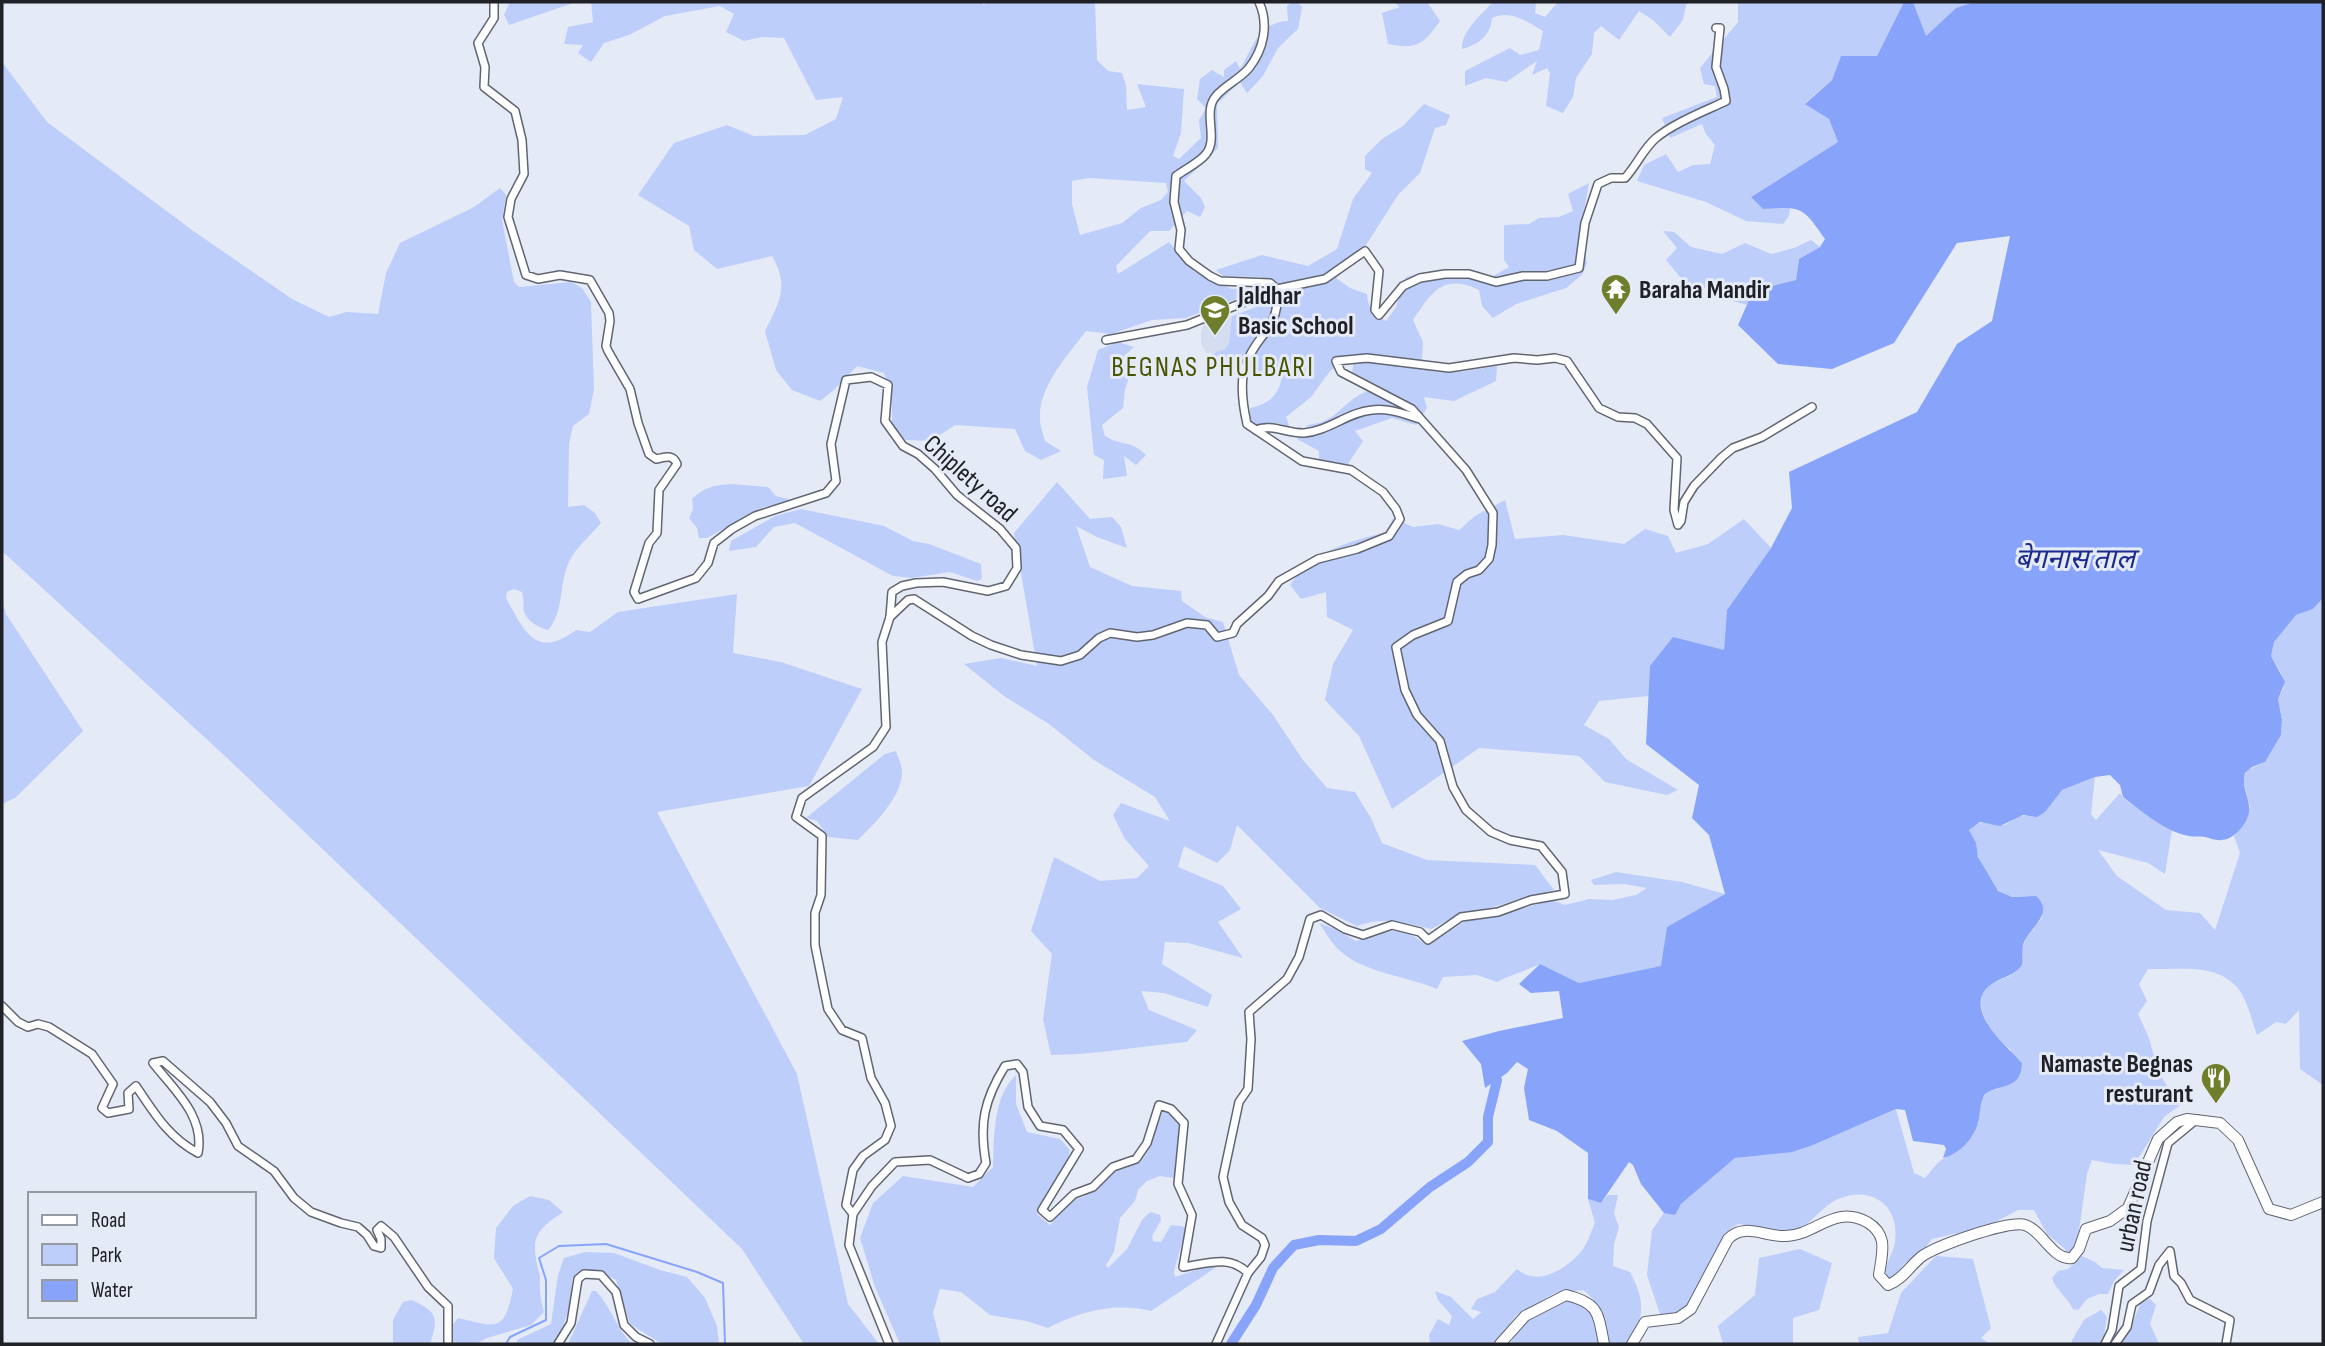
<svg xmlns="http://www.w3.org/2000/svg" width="2325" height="1346" font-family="'Sofia Sans Condensed','Noto Sans Devanagari',sans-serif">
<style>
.built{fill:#d5ddf1}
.green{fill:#becefa;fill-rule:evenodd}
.water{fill:#88a4fa}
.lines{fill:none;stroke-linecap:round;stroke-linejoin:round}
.stream{stroke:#88a4fa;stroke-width:2}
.river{stroke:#88a4fa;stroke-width:10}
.street-casing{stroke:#606570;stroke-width:10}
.secondary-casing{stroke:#606570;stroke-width:12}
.street{stroke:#fff;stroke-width:7}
.secondary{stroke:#fff;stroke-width:10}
.labels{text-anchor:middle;stroke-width:6;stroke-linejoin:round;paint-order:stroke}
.poi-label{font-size:26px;font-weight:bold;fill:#202126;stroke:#e5eaf7;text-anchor:start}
.street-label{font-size:26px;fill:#202126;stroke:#e5eaf7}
.neighbourhood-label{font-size:28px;letter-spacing:2px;fill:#485500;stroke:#e5eaf7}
.water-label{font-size:28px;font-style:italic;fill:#1d2c8c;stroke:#e5eaf7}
</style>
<rect width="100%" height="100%" fill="#e5eaf7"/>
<polygon class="built" points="1227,315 1232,316 1229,343 1225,350 1211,353 1206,353 1201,344 1201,331 1205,322"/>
<g class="green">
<polygon points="510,2 576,2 509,25 504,15"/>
<path d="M591 2H983V5L988 2H1095L1097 60 1108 71 1122 73 1126 85 1127 110 1146 107 1137 84 1184 89 1181 133 1173 156 1179 159 1201 138 1199 120 1206 108 1197 99 1200 79 1212 70 1224 77V70L1236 61 1240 69C1254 47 1257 23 1288 21L1287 6 1292 2H1298L1302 7 1298 29 1278 48 1263 76 1247 93 1240 82 1217 104 1218 148 1184 181 1201 198 1205 207 1200 217 1187 211 1169 231H1150L1116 266 1118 274 1169 242 1195 272 1232 289 1265 288 1186 318 1152 320 1111 334 1086 331C1068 355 1038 387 1040 419 1040 426 1043 434 1045 441L1061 451 1041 460 1025 451 1015 429 955 425 931 441 906 440 892 427V396L884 373 857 366 834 390 820 401 792 390 776 370 765 331C779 303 790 286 772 256L717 269 694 250 689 226 638 195 674 143 727 125 754 136 805 135 836 119 843 97 816 100 784 38 762 37 744 41 726 32 734 14 720 6 665 16 629 35 604 43 591 62 578 53 583 45 564 44 568 27 593 22ZM1089 178 1166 183 1168 192 1161 200 1141 208 1122 223 1080 235 1072 204V181Z"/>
<path d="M1394 2H1427L1440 21C1424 44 1417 50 1388 44L1382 13 1400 7Z"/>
<path d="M1493 2H1538L1536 3 1535 13 1545 17 1558 2H1689L1686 5 1683 20 1670 37 1653 20 1639 11 1619 40 1601 26 1594 33 1592 54 1576 78 1573 97 1563 113 1546 106 1550 73 1547 68 1532 75 1537 61 1506 82 1486 78 1465 86V71L1510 48 1520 55 1539 50 1543 31C1528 22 1510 9 1492 18 1491 35 1478 45 1462 49 1461 31 1482 14 1493 2Z"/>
<polygon points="1738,2 1904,2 1877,56 1841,56 1832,80 1805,103 1829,119 1838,142 1751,197 1763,209 1790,207 1789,216 1783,224 1746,221 1706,202 1637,181 1644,165 1666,154 1678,172 1693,165 1710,164 1715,145 1706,134 1702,124 1670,138 1662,118 1717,97 1715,86 1704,84 1700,68 1738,22"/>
<polygon points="1913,2 1974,2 1956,8 1925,37"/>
<path d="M2 62 47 122 192 230 292 299 329 317 347 312 378 314 386 273 400 243 474 207 500 188 506 195 502 220 514 282 519 287 571 282 582 288 591 302 594 389 589 414 573 426 569 444 568 507 584 505 595 513 601 523C591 535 575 548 569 562 559 583 564 613 548 630 540 628 526 621 524 611 523 604 524 599 522 592L514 589 507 592 506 598C524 631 536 660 576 630L590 632 618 612 737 594 733 653 781 662 862 689 809 786 657 812 797 1074 848 1304 879 1344H804L742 1249 226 757 2 551Z"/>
<path d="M1424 104 1450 115 1446 125 1435 128 1420 173 1398 195 1366 245 1336 278 1350 288 1367 294C1368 308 1373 316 1386 321L1396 307 1406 277C1434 269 1464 267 1490 278L1509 267 1504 260V225L1529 224 1539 218 1559 217 1573 211 1568 194 1589 183 1580 233 1587 263 1582 275 1566 288 1516 304 1493 318 1482 306 1479 290C1443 273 1432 292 1413 320L1423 342 1422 360 1409 363C1442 379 1462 371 1497 366L1496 381 1454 401 1424 397 1427 408 1416 425 1392 418 1355 431 1363 441 1348 464 1319 461V451L1297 439 1308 425C1332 422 1335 413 1353 399 1360 393 1372 390 1379 386L1352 372 1354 362H1342L1330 371 1311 397 1286 417 1289 425 1286 428 1278 423 1255 425 1250 420V408C1268 404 1279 396 1282 376 1261 371 1221 372 1211 354L1225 349 1229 343 1232 316 1283 297 1285 289 1260 277 1223 276 1216 270 1262 255 1308 266 1337 249 1353 199 1372 173 1365 169V156L1382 139 1403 126Z"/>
<polygon points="1663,231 1674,232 1691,247 1722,254 1745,243 1771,254 1794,248 1811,240 1820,247 1799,259 1796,280 1754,291 1747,305 1733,301 1700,286 1684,282 1666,260 1677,248"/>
<path d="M1118 342 1134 347 1115 364 1134 362 1125 390 1123 408 1102 425 1105 436C1123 447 1130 439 1146 455L1136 465 1124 456 1127 476 1103 479 1104 460 1094 455 1087 387 1098 350Z"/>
<path d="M1057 482 1090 519 1112 517 1121 527 1127 548 1097 537 1076 526 1090 567 1132 586 1181 591 1182 601 1205 617 1223 622 1239 675 1273 715 1303 760 1327 788 1355 792 1371 818 1382 843 1427 860 1535 865 1554 890 1450 919 1431 929C1406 923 1382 916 1357 926L1320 908 1237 825 1230 850 1217 863 1184 846 1178 867 1223 886 1241 909 1218 922 1243 958 1188 943 1165 942 1162 964 1212 995 1208 1007 1164 993 1141 991 1149 1010 1197 1030 1187 1042C1141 1046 1096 1055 1051 1055L1043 1019 1052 954 1031 931 1054 857 1100 881 1137 878 1149 866 1125 839 1113 815 1121 803 1170 821 1155 797 1094 760 1049 724 1004 696 964 664 1001 658 1037 666 1014 533Z"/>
<path d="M731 484 768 487 776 496 788 499 790 502 763 507 707 538H699L697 528 689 518 693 509 692 499C704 487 715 485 731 484Z"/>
<path d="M1505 500 1515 539 1563 535 1624 544 1645 529 1668 536 1676 553 1708 544 1744 519 1771 548 1727 610 1724 650 1650 666 1649 696 1599 701 1584 725 1609 739 1626 759 1678 790 1667 795 1605 782 1579 756 1479 748 1392 809 1359 736 1325 700 1333 664 1353 630 1327 617 1326 592 1301 599 1290 585C1316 549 1344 544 1385 532L1394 518 1413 527 1438 524 1459 530 1475 516Z"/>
<polygon points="801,509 884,526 913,541 929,544 981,564 982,579 977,581 950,572 912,578 893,576 795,523 774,527 756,547 729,551 731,541 775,516"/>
<path d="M2323 598V1085L2300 1069 2299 1010 2286 1024 2276 1022 2257 1035C2251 1019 2247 996 2234 984 2212 963 2176 970 2148 969L2139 984 2147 1001 2138 1014 2149 1038 2158 1071 2179 1106 2164 1117 2134 1165 2114 1164 2092 1160 2087 1174 2078 1237 2068 1258 2065 1249 2047 1234 2034 1210H2018L1988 1226 1932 1239 1922 1252 1904 1264 1889 1283 1884 1271C1887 1262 1894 1251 1895 1241 1900 1206 1872 1186 1841 1198 1824 1203 1813 1223 1797 1230 1779 1237 1757 1225 1738 1224L1730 1229 1692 1305 1674 1317H1661L1647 1275 1652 1230 1664 1213 1675 1214 1681 1204 1735 1158 1813 1145 1896 1109 1914 1173 1925 1178C1931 1172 1937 1161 1945 1158 1958 1151 1965 1147 1974 1133 1983 1118 1973 1092 1998 1089L2011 1050C1994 1037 1967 1004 1990 985 1995 981 2003 979 2010 976L2027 937 2042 918V903C2037 901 2031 897 2026 896 2020 895 2015 898 2009 896 1983 888 1979 851 1969 830 1981 817 1991 826 2005 825L2019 816H2027L2062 790 2095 777 2091 814 2096 820 2120 793 2123 798 2172 830 2165 874 2148 863 2098 850 2117 876 2166 910 2200 913 2215 930 2240 853 2234 836 2240 829 2250 807 2243 778 2248 770 2265 762 2281 735 2282 720 2278 699 2284 687 2281 673 2271 656 2274 642 2289 622 2296 615 2313 609Z"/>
<polygon points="2,602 6,614 83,731 15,798 2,804"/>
<path d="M896 751C898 758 902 765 902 772 902 797 874 824 858 840L828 837 817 821 806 818 885 754Z"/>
<path d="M1616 872 1682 882 1725 894 1667 927 1662 966 1579 983 1540 964C1526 971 1511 974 1497 982L1477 975 1443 977 1437 989C1405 975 1359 973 1335 946 1329 939 1324 930 1319 923L1335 929 1356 941C1387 932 1399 922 1427 946L1468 919 1500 915 1552 900 1565 905 1589 899 1612 900 1636 895 1647 888 1624 884 1594 885 1591 880Z"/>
<path d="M1016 1075V1104L1027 1132 1060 1139 1070 1150 1067 1162 1037 1214 1050 1225 1072 1200 1083 1197 1103 1183 1114 1171 1126 1168 1144 1156 1164 1109 1175 1116 1180 1125 1174 1178 1160 1176 1147 1181 1138 1190 1135 1201 1120 1218 1114 1252 1106 1265 1108 1268 1127 1249 1142 1220 1150 1212 1160 1215 1161 1220 1152 1236 1153 1241 1161 1242 1171 1225 1181 1226 1186 1228 1174 1271 1175 1277 1205 1267 1218 1266 1151 1311C1115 1302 1081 1311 1048 1328L1026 1321 990 1315 961 1292 940 1289 933 1313 941 1344H900L875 1287 860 1238 873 1203 903 1176 973 1187 993 1167C994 1137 993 1096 1016 1075Z"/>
<path d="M1608 1195H1618L1614 1214 1619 1227 1614 1244 1613 1266 1630 1272C1645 1300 1646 1318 1627 1344H1610C1604 1321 1602 1304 1583 1290L1555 1293 1516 1315 1496 1344H1430L1429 1335 1438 1319 1449 1325 1452 1316 1438 1300 1435 1291 1451 1297 1473 1319 1482 1312 1471 1309 1477 1299 1495 1292 1517 1269C1538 1287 1564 1270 1580 1253 1587 1245 1591 1232 1595 1223L1588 1199 1601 1203Z"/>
<path d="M530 1196 549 1200 563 1212C533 1232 531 1239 539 1273 541 1278 539 1284 540 1290 540 1297 542 1305 544 1312L531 1325 487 1338 476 1344H452V1326L458 1318C497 1327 504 1333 513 1289L494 1258 496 1228 513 1206Z"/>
<polygon points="1800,1249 1832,1263 1819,1310 1793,1318 1793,1344 1723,1344 1718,1326 1755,1295 1759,1258"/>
<path d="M585 1252 614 1253 660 1270 687 1277 705 1298 717 1326 719 1344H662L630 1324 616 1280 598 1271 582 1269 572 1279C571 1307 567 1320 554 1344H517V1340L551 1324 558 1275 564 1258Z"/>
<polygon points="1936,1256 1973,1259 1991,1328 1981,1338 1990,1344 1859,1344 1858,1337 1888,1333 1901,1293"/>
<path d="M2082 1256 2095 1262 2102 1268 2124 1270 2114 1281 2108 1294H2099L2087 1299 2078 1310 2073 1309C2068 1298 2055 1289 2052 1278L2058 1271 2068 1269Z"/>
<path d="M592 1291H596C611 1307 616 1328 632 1344H568Z"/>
<path d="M1570 1299 1591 1311 1599 1344H1510C1526 1317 1540 1307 1570 1299Z"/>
<polygon points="2150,1299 2156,1305 2150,1324 2159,1344 2121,1344 2130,1330 2141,1302"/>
<path d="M412 1300C437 1312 439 1317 430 1344H393V1320L403 1302Z"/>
<polygon points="2101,1310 2107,1317 2104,1335 2099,1344 2072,1344 2072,1340 2084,1320"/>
</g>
<path class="water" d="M1904 2H1913L1926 36 1956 8 1974 2H2323V598L2313 609 2296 615 2274 642 2271 656 2285 682 2278 699 2282 720 2281 735 2265 762 2252 767 2245 773C2240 788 2253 801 2248 816 2245 826 2233 840 2221 840 2216 841 2210 838 2205 837 2200 836 2194 837 2189 836 2165 832 2142 811 2123 797L2120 785 2110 775 2095 777 2062 790 2045 812 2037 817 2023 815 2000 826 1980 822 1969 830 1976 843 1978 857 1998 891 2012 897 2036 896C2055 913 2031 927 2024 942 2021 949 2023 957 2022 965 2013 977 2000 977 1989 986 1962 1010 2007 1046 2022 1063 2021 1090 2002 1083 1985 1094 1979 1104 1981 1111 1978 1122 1975 1138 1958 1155 1943 1158L1946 1149 1944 1145 1913 1141 1905 1110 1896 1109 1813 1145 1792 1152 1735 1158 1681 1204 1675 1215 1664 1213 1641 1184 1633 1165 1629 1162 1601 1203 1588 1199V1153L1557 1131 1529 1120 1524 1088 1528 1069 1517 1062 1507 1073 1485 1088 1481 1064 1462 1041 1499 1031 1563 1018 1559 991 1531 993 1519 984 1540 964 1579 983 1661 966 1667 927 1725 894 1709 835 1692 818 1699 785 1646 744 1650 666 1673 637 1724 650 1727 610 1771 548 1792 508 1789 472 1917 412 1957 344 1992 321 2010 236 1957 243 1894 343 1832 369 1778 364 1738 325 1753 291 1796 280 1799 259 1820 247 1825 239C1803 207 1802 206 1763 209L1751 197 1838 142 1829 119 1805 104 1832 80 1841 56H1877Z"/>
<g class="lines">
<polyline class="stream" points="506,1344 510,1337 546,1320 546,1280 539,1258 559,1246 606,1244 697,1272 723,1283 725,1344"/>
<polyline class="river" points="1231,1344 1256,1305 1273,1268 1294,1245 1319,1240 1356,1241 1381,1229 1430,1187 1468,1162 1488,1142 1488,1117 1497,1080"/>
<g class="street-casing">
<g id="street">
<path d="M494 2V18L478 43 485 67 484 87 515 111 522 140 524 174 511 199 508 217 526 275 538 279 560 275 590 280 609 313 610 321 606 346 608 351 630 389 638 423 649 454 656 459C666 457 673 454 677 464L659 490 657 533 649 543 634 592 638 599 696 578 708 563 714 543 732 529 755 516 826 493 836 481 831 444 846 380 871 377 888 385 885 421 903 446 918 454 935 469 957 495 1000 529 1016 548 1017 568 1006 586 988 591 943 582 916 583 902 586 892 592 890 617 882 642 886 727 873 747 802 798 796 817 822 836 821 895 815 913V945L823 985 828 1009 842 1030 862 1038 871 1078 885 1103 891 1126 885 1140 863 1156 853 1170 846 1205 853 1214 872 1186 895 1162 930 1160 968 1178 979 1174 986 1163C979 1124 984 1100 1005 1066L1017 1064 1023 1072 1028 1107 1040 1126 1063 1130 1079 1149 1042 1210 1050 1217 1074 1194 1093 1187 1113 1167 1136 1159 1147 1143 1159 1105 1171 1109 1184 1123 1178 1184 1192 1215 1183 1267C1206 1264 1229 1254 1248 1273L1216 1344"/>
<path d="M1259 2C1269 24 1264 49 1249 68 1240 79 1225 85 1216 96 1202 112 1219 138 1206 154 1199 163 1185 169 1176 176L1174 202 1181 230 1179 249 1189 261 1210 276 1220 281 1270 283 1277 289C1280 331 1258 331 1246 364 1239 382 1243 406 1247 424L1256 430C1270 423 1289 434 1304 433 1329 431 1348 412 1372 410 1389 408 1404 414 1420 419"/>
<path d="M1106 340 1187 325 1277 289 1325 279 1365 251 1379 271 1375 310 1379 315 1403 286 1420 278 1445 274H1469L1496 282 1523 276H1547L1579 268 1585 223 1598 184 1611 178H1625C1637 165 1643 149 1656 138 1674 123 1705 111 1726 101L1724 89 1716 67 1720 28H1716"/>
<polyline points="890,617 908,600 914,599 972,636 991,645 1021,655 1061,661 1080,655 1099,638 1110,633 1137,637 1153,635 1187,623 1207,625 1217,637 1233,633 1237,624 1268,596 1279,581 1318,559 1357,549 1389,536 1400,519 1396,509 1383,492 1351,470 1302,461 1256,430"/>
<path d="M2 1006 18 1022 28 1027 38 1024 49 1027 92 1054 113 1084 102 1108 108 1113 129 1109 128 1093 136 1086C154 1113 169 1138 198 1153 205 1116 174 1090 153 1063L163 1061 210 1102 226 1123 238 1146 274 1171 294 1198 311 1212 341 1223 358 1227 367 1235 374 1246 381 1248V1239L377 1230 381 1226 394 1237 428 1287 448 1306V1344"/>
<polyline points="853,1214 849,1245 889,1344"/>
<polyline points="1248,1273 1261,1257 1265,1245 1262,1238 1242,1225 1229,1202 1223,1177 1239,1102 1248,1089 1251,1039 1249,1012 1287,979 1299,957 1310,919 1321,915 1345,929 1363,935 1392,925 1420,932 1428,940 1461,917 1498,912 1531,900 1565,894 1562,872 1541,846 1510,840 1491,832 1466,810 1453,787 1440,741 1417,715 1405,690 1396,647 1413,635 1448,621 1457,582 1467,574 1479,570 1489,559 1492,545 1493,513 1466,470 1412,409 1341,372 1336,361 1367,358 1449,368 1514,358 1537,360 1555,358 1567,361 1599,408 1618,417 1635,418 1647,424 1677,458 1674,510 1678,525 1681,521 1684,502 1694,486 1722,457 1733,448 1762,437 1812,407"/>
<polyline points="558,1344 571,1323 578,1279 584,1274 601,1275 616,1292 624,1325 636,1337 650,1344"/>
<polyline points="2105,1344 2112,1330 2119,1286 2141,1269 2147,1221 2168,1143 2197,1119"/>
<polyline points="2115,1344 2127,1327 2132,1304 2149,1292 2159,1265 2170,1251 2174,1276 2181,1283 2190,1300 2230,1320 2226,1344"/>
</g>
</g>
<g class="secondary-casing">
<g id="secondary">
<path d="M1500 1344 1525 1316 1566 1295C1599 1303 1598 1313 1604 1344"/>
<path d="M1632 1344 1645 1322 1678 1318 1691 1309 1728 1239C1744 1222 1765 1237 1785 1236 1815 1236 1834 1204 1867 1222 1889 1235 1882 1253 1879 1275L1888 1285C1902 1280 1910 1266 1921 1257 1935 1246 2009 1220 2025 1225 2042 1230 2053 1261 2072 1258L2079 1249 2086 1229 2110 1221 2128 1208 2158 1139 2177 1122 2187 1119 2220 1123 2238 1140 2269 1209 2291 1215 2323 1202"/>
</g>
</g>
<use href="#street" class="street"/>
<use href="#secondary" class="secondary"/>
</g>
<defs>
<g id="temple-pin" transform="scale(1.575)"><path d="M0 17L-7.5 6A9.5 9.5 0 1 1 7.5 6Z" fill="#6f7e2d" stroke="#e5eaf7"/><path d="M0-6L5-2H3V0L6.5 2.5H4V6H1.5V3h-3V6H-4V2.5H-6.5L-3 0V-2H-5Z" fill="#fff"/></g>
<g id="school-pin" transform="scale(1.575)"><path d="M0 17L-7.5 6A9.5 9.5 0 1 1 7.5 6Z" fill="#6f7e2d" stroke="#e5eaf7"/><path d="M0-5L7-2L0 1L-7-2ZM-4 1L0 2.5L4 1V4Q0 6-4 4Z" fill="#fff"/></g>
<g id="restaurant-pin" transform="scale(1.575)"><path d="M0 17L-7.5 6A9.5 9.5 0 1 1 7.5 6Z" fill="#6f7e2d" stroke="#e5eaf7"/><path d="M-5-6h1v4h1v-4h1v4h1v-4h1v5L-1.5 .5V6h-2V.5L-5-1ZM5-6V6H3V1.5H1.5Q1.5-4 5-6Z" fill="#fff"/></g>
</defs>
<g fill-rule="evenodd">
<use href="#temple-pin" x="1616" y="289"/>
<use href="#school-pin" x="1215" y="310"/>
<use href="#restaurant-pin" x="2216" y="1078"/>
</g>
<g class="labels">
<g class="poi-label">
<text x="1639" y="298">Baraha Mandir</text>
<text x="1238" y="304">Jaldhar<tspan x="1238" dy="30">Basic School</tspan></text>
<text x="2193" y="1072" text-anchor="end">Namaste Begnas<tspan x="2193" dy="30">resturant</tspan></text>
</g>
<g class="street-label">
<text transform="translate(971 478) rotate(42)" y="9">Chiplety road</text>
<text transform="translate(2133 1206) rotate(-78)" y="9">urban road</text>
</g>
<g class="neighbourhood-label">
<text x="1213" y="376">BEGNAS PHULBARI</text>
</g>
<g class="water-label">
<text x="2075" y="568">बेगनास ताल</text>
</g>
</g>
<rect width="2325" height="1346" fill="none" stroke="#202126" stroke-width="7"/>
<rect x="28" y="1192" width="228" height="126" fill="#e5eaf7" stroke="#969aa3" stroke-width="2"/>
<rect x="42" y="1215" width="35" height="10" fill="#ffffff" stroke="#969aa3" stroke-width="2"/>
<text x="91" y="1227" font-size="21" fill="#202126">Road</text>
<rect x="42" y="1244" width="35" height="21" fill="#becefa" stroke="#969aa3" stroke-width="2"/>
<text x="91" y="1262" font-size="21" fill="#202126">Park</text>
<rect x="42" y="1280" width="35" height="21" fill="#88a4fa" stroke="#969aa3" stroke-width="2"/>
<text x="91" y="1297" font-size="21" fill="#202126">Water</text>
</svg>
